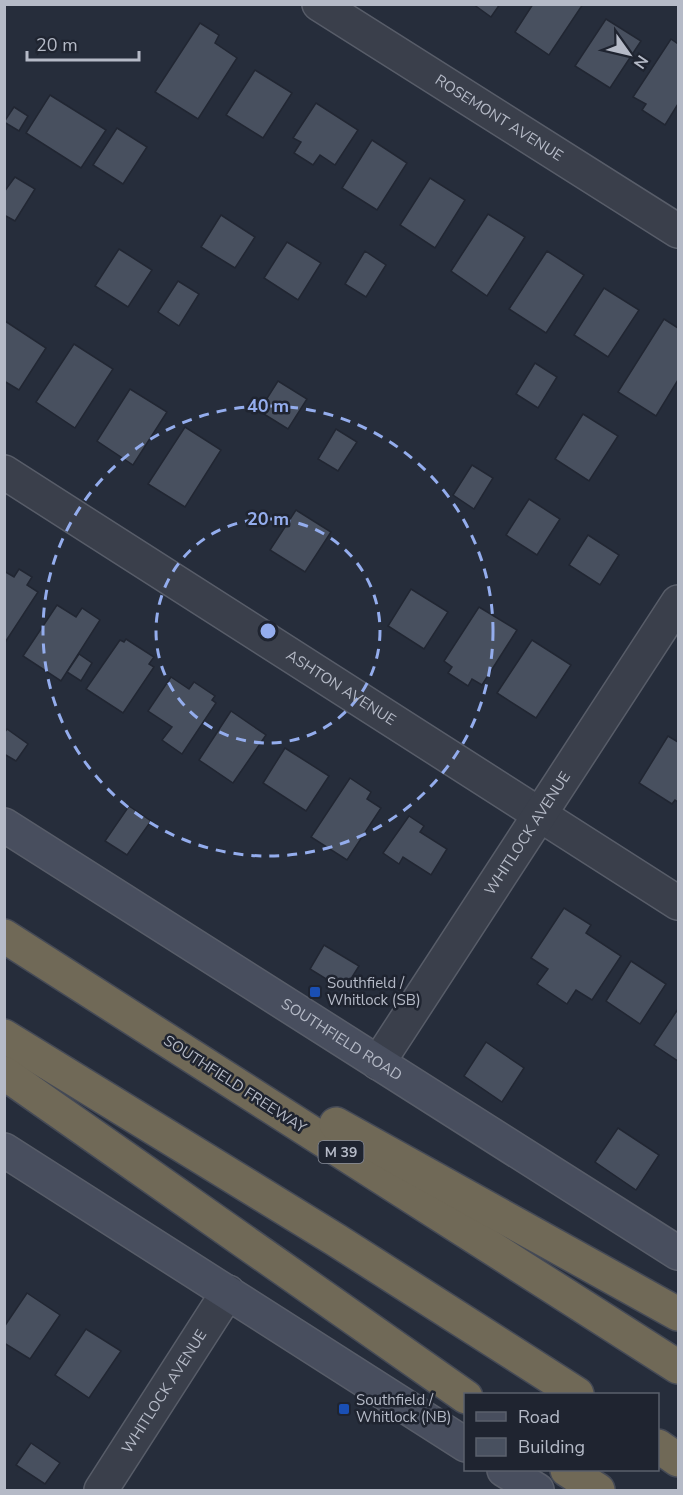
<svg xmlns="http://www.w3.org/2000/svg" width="683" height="1495" font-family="'Nunito Sans',sans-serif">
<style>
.building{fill:#48505f;stroke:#212632;stroke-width:1.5}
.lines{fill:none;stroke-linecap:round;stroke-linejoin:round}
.street-casing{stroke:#585d69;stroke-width:36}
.secondary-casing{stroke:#585d69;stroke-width:36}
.highway-casing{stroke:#454a56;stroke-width:36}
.street{stroke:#3a3f4b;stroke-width:33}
.secondary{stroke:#484e5e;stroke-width:33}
.highway{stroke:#706957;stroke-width:33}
.ring{fill:none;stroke:#94aded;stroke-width:3;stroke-dasharray:10 8}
.transit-dot{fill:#1a4fb4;stroke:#1f2430;stroke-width:2}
.labels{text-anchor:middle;stroke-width:5;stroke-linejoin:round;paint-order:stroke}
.shield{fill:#1f2430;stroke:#888d9a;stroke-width:1.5}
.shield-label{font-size:14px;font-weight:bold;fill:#b5bac7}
.street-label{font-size:15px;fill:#b5bac7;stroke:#1f2430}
.poi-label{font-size:15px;fill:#b5bac7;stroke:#1f2430;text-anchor:start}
.centre{fill:#94aded;stroke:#1f2430;stroke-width:3}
.ring-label{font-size:18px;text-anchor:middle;font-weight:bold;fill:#94aded;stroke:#1f2430;stroke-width:5;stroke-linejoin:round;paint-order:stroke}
</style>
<rect width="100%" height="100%" fill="#262d3b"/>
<g class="building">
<polygon points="473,4 500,4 491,17"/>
<polygon points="533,4 583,4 549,55 515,32"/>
<polygon points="606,19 641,41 610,88 575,66"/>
<polygon points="200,23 219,35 215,43 237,58 198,119 155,92"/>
<polygon points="671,39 678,44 678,104 665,125 642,110 646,104 633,97"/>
<polygon points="255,70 292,93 263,138 226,115"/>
<polygon points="50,95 106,130 81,168 26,133"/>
<polygon points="316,103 358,130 335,165 320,155 313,165 294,153 301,142 293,138"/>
<polygon points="14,107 28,116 19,131 4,122"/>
<polygon points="117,128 147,147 123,184 93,165"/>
<polygon points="372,140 407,163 377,210 342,188"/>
<polygon points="15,177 35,189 15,221 4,215 4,192"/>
<polygon points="430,178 465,200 435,248 400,225"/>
<polygon points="488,214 525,237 487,296 451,271"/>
<polygon points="221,215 255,237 235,268 201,247"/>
<polygon points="287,242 321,263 298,300 264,278"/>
<polygon points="119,249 152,270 128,307 95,286"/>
<polygon points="365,251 386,265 366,297 345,284"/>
<polygon points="547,251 584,275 546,333 509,309"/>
<polygon points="178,281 199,294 179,326 158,312"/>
<polygon points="604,288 639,310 608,357 574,335"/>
<polygon points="664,319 678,328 678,380 656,416 618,392"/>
<polygon points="5,321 46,348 19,390 4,381"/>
<polygon points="74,344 113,369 75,428 36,402"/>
<polygon points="535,363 557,377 538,408 516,394"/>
<polygon points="278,381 307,399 288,429 259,411"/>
<polygon points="130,389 167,412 133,465 97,441"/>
<polygon points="583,414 618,436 589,481 555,459"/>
<polygon points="185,427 221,450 185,507 148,484"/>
<polygon points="336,429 357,442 338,471 318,459"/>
<polygon points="472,465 493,478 474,509 453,495"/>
<polygon points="529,499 560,519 537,555 506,535"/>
<polygon points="296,510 331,532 305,572 270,550"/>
<polygon points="588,535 619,555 600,585 569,565"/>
<polygon points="19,569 32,577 27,585 38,592 4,644 4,571 14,577"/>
<polygon points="411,589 448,612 424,649 388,626"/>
<polygon points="57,605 76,617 82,608 100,620 61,681 23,656"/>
<polygon points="479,607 517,630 482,685 472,679 468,686 448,673 452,667 444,661"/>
<polygon points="126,639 154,657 149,664 154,667 123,713 86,689 120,640 124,642"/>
<polygon points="532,640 571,665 536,718 497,693"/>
<polygon points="79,654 92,663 81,681 67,672"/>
<polygon points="171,677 189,689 194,682 215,696 212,700 216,703 182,754 162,740 172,727 148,711"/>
<polygon points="231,711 266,735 233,783 199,760"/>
<polygon points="7,729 28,744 16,761 4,754 4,733"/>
<polygon points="668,736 678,742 678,802 675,800 672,804 639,783"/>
<polygon points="285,748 329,776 306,811 263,783"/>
<polygon points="350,778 371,792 367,799 381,808 347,860 311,837"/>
<polygon points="129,806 151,821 127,855 105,841"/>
<polygon points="409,816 424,826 420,832 447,849 431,875 403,857 399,864 383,853"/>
<polygon points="564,908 591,925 586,933 621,956 592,1000 576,990 567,1004 537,984 548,969 531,958"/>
<polygon points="324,945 359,966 344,990 310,969"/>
<polygon points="631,961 666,984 640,1024 606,1001"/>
<polygon points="678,1009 678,1061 654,1045"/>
<polygon points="486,1042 524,1068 502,1102 464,1076"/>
<polygon points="618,1128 659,1155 636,1190 595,1162"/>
<polygon points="27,1293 60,1315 30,1359 4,1343 4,1327"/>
<polygon points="86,1329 121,1351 89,1398 55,1375"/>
<polygon points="31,1443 60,1463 45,1484 16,1465"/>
</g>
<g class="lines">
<g class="street-casing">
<g id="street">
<path id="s1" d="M319 4 678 231"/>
<path id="s2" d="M4 472 678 903"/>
<path id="s3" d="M378 1063 678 602"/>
<path id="s4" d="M101 1490 228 1292"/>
</g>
</g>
<g class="secondary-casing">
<g id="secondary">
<path id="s5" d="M4 825 678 1253"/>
<polyline points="4,1150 466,1445"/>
<polyline points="504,1470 537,1490"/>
</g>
</g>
<g class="highway-casing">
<g id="highway">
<polyline points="4,936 678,1367"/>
<polyline points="4,1036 336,1240 577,1394"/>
<polyline points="4,1073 466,1397"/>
<polyline points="336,1124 678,1314"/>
<polyline points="658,1446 678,1460"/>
<polyline points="567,1470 598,1490"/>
</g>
</g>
<use href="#street" class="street"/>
<use href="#secondary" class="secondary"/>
<use href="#highway" class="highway"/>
</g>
<g class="ring">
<circle cx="268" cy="631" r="112"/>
<circle cx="268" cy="631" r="225"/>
</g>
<g class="transit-dot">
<rect x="309" y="986" width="12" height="12" rx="3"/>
<rect x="338" y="1403" width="12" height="12" rx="3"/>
</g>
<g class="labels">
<rect class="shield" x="318.5" y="1141" width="45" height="22" rx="4.5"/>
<g class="shield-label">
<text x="341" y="1157">M 39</text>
</g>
<g class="street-label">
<text dy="5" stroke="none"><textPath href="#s1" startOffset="213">ROSEMONT AVENUE</textPath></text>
<text dy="5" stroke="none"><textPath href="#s2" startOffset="400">ASHTON AVENUE</textPath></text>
<text dy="5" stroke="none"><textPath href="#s3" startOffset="274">WHITLOCK AVENUE</textPath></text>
<text dy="5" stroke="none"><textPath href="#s5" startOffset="400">SOUTHFIELD ROAD</textPath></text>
<text transform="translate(235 1084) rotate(33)" y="5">SOUTHFIELD FREEWAY</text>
<text dy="5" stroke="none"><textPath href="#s4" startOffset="117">WHITLOCK AVENUE</textPath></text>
</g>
<g class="poi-label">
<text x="327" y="988">Southfield /<tspan x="327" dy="17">Whitlock (SB)</tspan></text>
<text x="356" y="1405">Southfield /<tspan x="356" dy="17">Whitlock (NB)</tspan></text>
</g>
</g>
<circle cx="268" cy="631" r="9" class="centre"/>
<g class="ring-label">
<text x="268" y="412">40 m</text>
<text x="268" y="525">20 m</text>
</g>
<rect width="683" height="1495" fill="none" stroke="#b5bac7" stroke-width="12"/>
<rect x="464" y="1393" width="195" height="78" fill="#1f2430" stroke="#5b606c" stroke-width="1.5"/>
<rect x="476" y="1412" width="30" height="9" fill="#484e5e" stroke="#5b606c" stroke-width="1.5"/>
<text x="518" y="1423" font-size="18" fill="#b5bac7">Road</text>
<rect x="476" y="1438" width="30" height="18" fill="#48505f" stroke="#5b606c" stroke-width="1.5"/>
<text x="518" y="1453" font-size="18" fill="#b5bac7">Building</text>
<g transform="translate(629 54) rotate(124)" stroke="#1f2430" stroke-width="4.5" paint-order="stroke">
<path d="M0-4.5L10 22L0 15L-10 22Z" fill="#b5bac7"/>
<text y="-9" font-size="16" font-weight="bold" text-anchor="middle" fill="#b5bac7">N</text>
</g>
<path d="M27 51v9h112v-9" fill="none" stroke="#b5bac7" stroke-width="3"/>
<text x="36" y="51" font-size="18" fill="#b5bac7" stroke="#1f2430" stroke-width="4.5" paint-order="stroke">20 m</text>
</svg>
